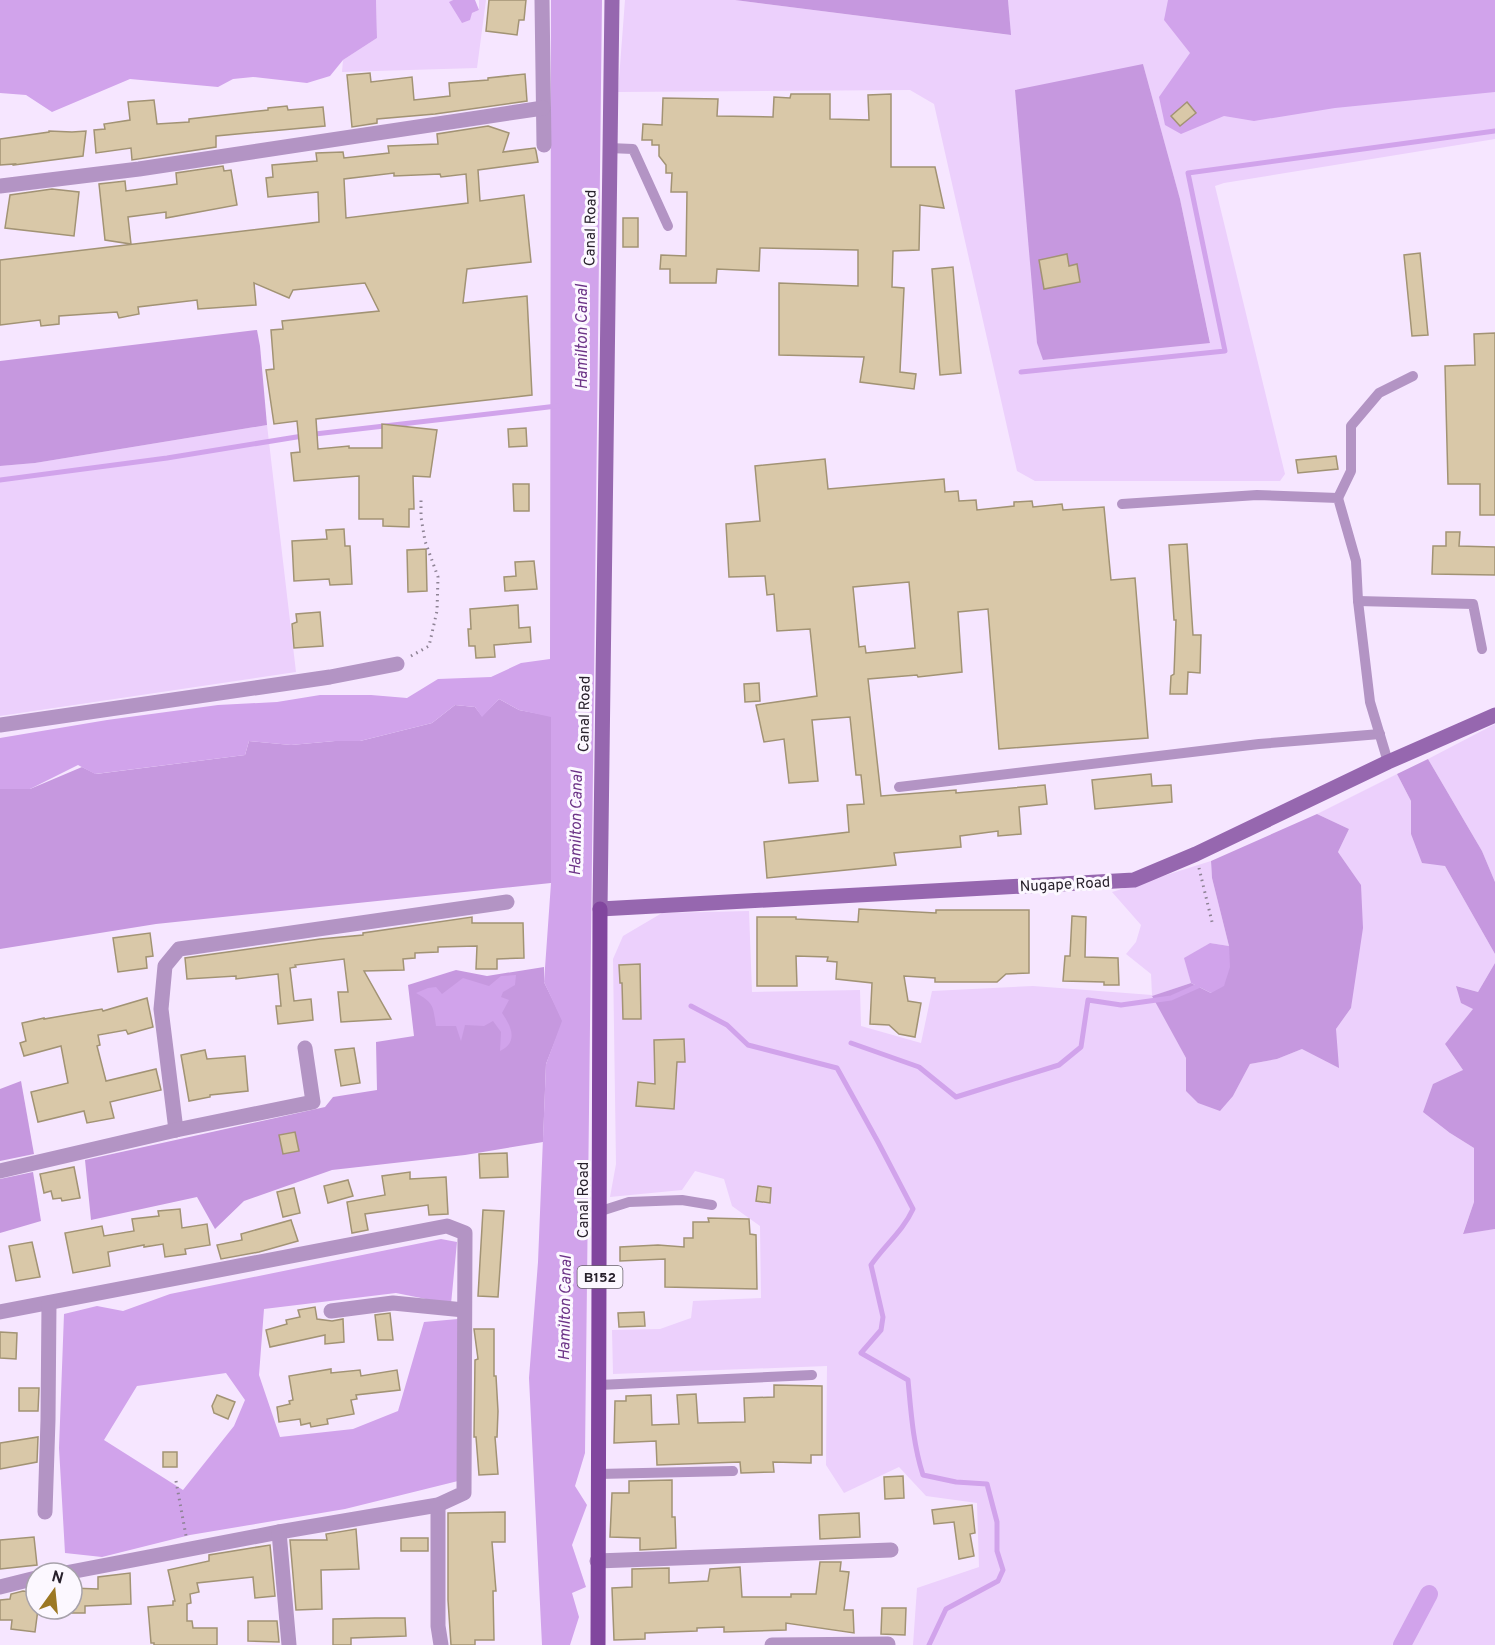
<svg xmlns="http://www.w3.org/2000/svg" width="1495" height="1645" font-family="Overpass,sans-serif">
<style>
.green{fill:#ecd0fc;fill-rule:evenodd}
.forest{fill:#c698df}
.water{fill:#d1a3eb;fill-rule:evenodd}
.lines{fill:none;stroke-linecap:round;stroke-linejoin:round}
.stream{stroke:#d1a3eb;stroke-width:5}
.canal{stroke:#d1a3eb;stroke-width:18}
.building{fill:#d9c8a8;stroke:#a29374;stroke-width:1.5;fill-rule:evenodd}
.path{stroke:#8e8395;stroke-width:3;stroke-dasharray:1.5 4.5;stroke-linecap:butt}
.service{stroke:#b394c4;stroke-width:10}
.minor{stroke:#b394c4;stroke-width:15}
.secondary{stroke:#9667af;stroke-width:15}
.primary{stroke:#81469e;stroke-width:15}
.labels{text-anchor:middle;stroke-width:6;stroke-linejoin:round;paint-order:stroke}
.shield{fill:#fcf8ff;stroke:#68626b;stroke-width:1.5}
.shield-label{font-size:14px;font-weight:bold;fill:#28212c}
.street-label{font-size:15px;fill:#28212c;stroke:#fcf8ff}
.water-label{font-size:16px;font-style:italic;fill:#6c3387;stroke:#fcf8ff}
</style>
<rect width="100%" height="100%" fill="#f6e6ff"/>
<g class="green">
<polygon points="376,0 453,0 450,2 472,13 479,10 479,0 486,0 477,68 342,72 343,60 377,38"/>
<path d="M625 0H735L1010 35 1008 0H1495V139L1224 183 1215 186 1285 474 1280 481H1035L1017 471 934 104 910 90 618 92ZM1143 64 1180 199 1210 342 1043 360Z"/>
<polygon points="267,425 296,672 0,716 0,466 35,463"/>
<polygon points="1495,724 1495,882 1482,851 1428,759"/>
<polygon points="1397,774 1411,801 1411,834 1445,866 1495,954 1495,963 1478,992 1457,986 1474,1009 1445,1044 1463,1070 1450,1133 1474,1148 1474,1202 1463,1233 1495,1229 1495,1645 913,1645 917,1588 979,1567 977,1503 926,1496 899,1467 844,1493 826,1465 827,1366 613,1374 612,1330 660,1329 691,1318 693,1301 761,1298 760,1226 732,1206 724,1179 695,1171 682,1190 610,1197 616,1164 613,959 623,936 662,913 749,911 752,992 860,990 861,1026 921,1043 932,991 1033,986 1152,995 1151,974 1126,954 1136,942 1141,925 1112,892 1211,861 1212,878 1229,946 1210,943 1185,958 1191,983 1153,996 1186,1058 1186,1091 1233,1096 1250,1064 1277,1059 1302,1049 1336,1029 1351,1008 1358,881 1338,852 1349,829 1317,814"/>
</g>
<g class="forest">
<polygon points="735,0 1008,0 1011,35"/>
<polygon points="1143,64 1180,199 1210,343 1043,360 1037,343 1015,90"/>
<polygon points="257,330 260,346 267,425 35,463 0,466 0,361"/>
<polygon points="499,699 519,710 551,716 551,883 156,924 0,949 0,789 30,789 82,767 96,774 245,755 249,741 291,745 335,741 360,741 432,723 455,705 475,707 482,716"/>
<polygon points="1428,759 1482,851 1495,882 1495,954 1445,866 1422,863 1411,834 1411,801 1397,774"/>
<polygon points="1317,814 1349,829 1338,852 1361,885 1363,928 1351,1008 1336,1029 1339,1068 1302,1049 1277,1059 1250,1064 1233,1096 1220,1111 1198,1103 1186,1091 1186,1058 1152,996 1191,983 1211,993 1229,946 1212,878 1211,861"/>
<polygon points="1495,963 1495,1229 1463,1234 1474,1202 1474,1148 1450,1133 1423,1112 1433,1084 1463,1070 1445,1044 1473,1009 1461,1003 1456,986 1478,992"/>
<polygon points="544,967 544,982 563,1021 546,1064 543,1142 465,1155 332,1170 244,1201 215,1229 197,1197 91,1220 85,1160 325,1107 333,1097 377,1090 376,1042 414,1036 408,985 456,970 487,976"/>
<polygon points="21,1081 34,1154 0,1161 0,1089"/>
<polygon points="33,1172 41,1221 0,1233 0,1179"/>
</g>
<g class="water">
<polygon points="0,0 376,0 377,38 343,60 330,76 307,83 253,77 233,79 218,87 130,79 52,112 26,95 0,93"/>
<polygon points="453,0 475,0 479,10 472,13 470,20 462,23 449,2"/>
<polygon points="551,0 602,0 585,1453 575,1486 587,1505 572,1545 586,1587 572,1593 579,1617 570,1645 542,1645 529,1378 538,1262 546,1064 562,1021 544,982 551,883 551,717 519,710 499,699 482,717 475,707 455,705 432,723 360,741 335,741 291,745 249,741 245,755 95,774 78,765 30,789 0,789 0,738 107,720 218,705 277,702 320,695 371,695 407,698 438,679 491,677 521,663 550,659"/>
<polygon points="1168,0 1495,0 1495,92 1335,108 1254,121 1224,116 1181,134 1165,125 1159,97 1190,53 1164,20"/>
<polygon points="1210,943 1229,946 1230,967 1224,986 1211,993 1191,983 1184,958"/>
<path d="M516 975 515 985 503 992 501 997 509 1000 502 1013C511 1026 519 1042 500 1051L501 1032 493 1021 484 1026 465 1025 461 1041 456 1026H436C433 1006 434 1003 416 993L428 988 436 987 442 994 463 978 489 986 501 976Z"/>
<path d="M441 1239 457 1242 451 1304 396 1293 264 1309 259 1375 280 1437 353 1429 398 1411 424 1322 458 1319V1481L345 1509 190 1535 102 1557 65 1553 59 1448 64 1314 97 1306 123 1311 170 1294ZM226 1373 245 1400 234 1426 183 1490 104 1440 137 1386Z"/>
</g>
<g class="lines">
<g class="stream">
<polyline points="1021,372 1225,351 1188,173 1495,131"/>
<polyline points="0,480 167,458 315,434 557,406"/>
<path d="M691 1006 727 1025 748 1045 837 1068 878 1142 913 1209C903 1231 885 1245 871 1265L883 1317 881 1330 861 1353 908 1380C911 1412 913 1444 923 1475L956 1482 987 1484 997 1522V1551L1003 1570 998 1581 946 1609 929 1645"/>
<polyline points="851,1043 919,1067 956,1097 1059,1065 1081,1047 1088,1000 1121,1005 1171,998 1198,986"/>
</g>
<polyline class="canal" points="1402,1645 1429,1594"/>
</g>
<g class="building">
<polygon points="489,0 526,0 524,20 519,20 517,35 486,31"/>
<polygon points="370,73 371,82 412,77 414,100 450,96 449,83 488,80 488,78 525,74 527,101 435,114 377,119 377,123 352,127 347,75"/>
<polygon points="791,94 830,94 830,119 869,120 868,95 891,94 891,167 935,167 944,208 920,205 919,250 893,251 892,287 904,288 900,372 916,374 914,389 860,382 864,357 779,355 779,283 858,286 858,250 760,248 759,271 717,269 716,283 670,283 670,269 660,269 661,255 686,256 687,192 671,192 672,173 666,173 666,165 659,156 659,145 652,145 652,140 642,140 643,124 662,125 663,98 718,99 717,116 773,117 774,97 790,98"/>
<polygon points="154,100 157,124 189,122 189,119 268,110 268,108 287,106 288,110 323,107 325,126 216,136 216,147 132,160 131,148 96,153 94,130 105,129 104,124 130,120 128,102"/>
<polygon points="1187,102 1196,113 1180,126 1171,116"/>
<path d="M488 126 509 133 503 152 535 148 536 151 538 162 478 170 480 201 524 195 531 262 467 269 463 303 527 296 532 395 316 419 318 449 349 446V448H382V424L437 430 430 477 413 476 414 509H409V527L383 526V519H359V476L294 481 291 453 300 452 297 421 274 424 266 370 274 369 271 330 283 329 282 321 379 311 365 283 293 290 289 298 254 283 256 305 198 309 197 300 138 307 139 314 119 318 117 312 59 316V324L41 326 40 320 0 325V260L319 222 318 192 268 197 266 178 273 177 272 165 317 161 316 153 343 152 344 158 389 153 388 146 438 144 437 134ZM394 173V176L440 174 441 177 466 174 468 203 346 218 344 179Z"/>
<polygon points="49,131 72,132 86,131 83,156 14,165 15,164 0,165 0,139 49,132"/>
<polygon points="223,166 224,171 231,170 237,205 166,218 166,212 128,217 131,244 105,240 99,184 125,181 126,191 177,184 176,173"/>
<polygon points="52,189 79,192 74,236 5,228 10,195"/>
<rect x="623" y="218" width="15" height="29"/>
<polygon points="1420,253 1428,335 1412,336 1404,255"/>
<polygon points="1067,254 1069,266 1077,264 1080,282 1044,289 1039,260"/>
<polygon points="953,267 961,373 940,375 932,269"/>
<polygon points="1495,333 1495,515 1480,515 1480,484 1448,484 1445,366 1475,365 1474,334"/>
<polygon points="526,428 527,446 509,447 508,429"/>
<polygon points="1336,456 1338,469 1298,473 1296,460"/>
<path d="M825 459 828 489 944 479 945 492 958 491 959 501 976 500 977 510 1014 506V502L1032 501 1033 507 1062 504 1063 510 1104 507 1111 580 1135 578 1148 738 999 749 988 609 958 612 962 672 918 677 917 675 868 679 881 796 956 790V793L1045 785 1047 804 1019 807 1021 834 998 836V831L960 836 961 847 894 853 896 865 767 878 764 842 849 832 847 805 864 804 861 775H856L850 717 812 720 818 781 789 783 784 739 764 742 756 705 817 696 810 629 777 631 774 594 767 595 765 576 729 577 726 524 760 521 755 466ZM909 582 915 648 866 653 865 646 859 647 853 587Z"/>
<polygon points="513,484 529,484 529,511 514,511"/>
<polygon points="344,529 345,546 350,546 352,584 330,585 329,579 294,581 292,541 327,539 326,530"/>
<polygon points="1446,532 1460,532 1459,546 1495,547 1495,575 1432,574 1433,546 1446,546"/>
<polygon points="1187,544 1193,635 1201,635 1200,673 1188,672 1187,694 1170,694 1171,676 1174,674 1176,620 1174,620 1169,545"/>
<polygon points="426,549 427,591 408,592 407,550"/>
<polygon points="534,561 537,589 505,591 504,577 516,576 515,562"/>
<polygon points="518,605 519,628 530,627 531,642 494,645 495,657 476,658 475,646 469,646 468,629 471,629 470,609"/>
<polygon points="320,612 323,646 294,648 292,624 297,622 296,614"/>
<polygon points="759,683 760,701 745,702 744,684"/>
<polygon points="1151,774 1152,786 1171,785 1172,802 1095,809 1092,780"/>
<polygon points="859,909 936,913 936,910 1029,910 1029,973 1006,974 997,982 935,982 935,978 904,976 908,1001 921,1003 915,1037 899,1034 889,1025 870,1024 872,983 836,979 837,962 827,961 828,957 796,956 797,986 757,986 757,917 796,917 796,919 858,922"/>
<polygon points="1072,916 1086,917 1085,957 1118,958 1119,985 1104,985 1104,982 1063,981 1065,956 1070,956"/>
<polygon points="472,917 472,923 523,923 524,958 497,959 497,969 476,969 477,946 438,947 438,952 415,953 415,958 403,959 404,970 364,971 391,1019 341,1022 338,992 348,992 344,959 295,965 296,967 290,968 294,1001 311,999 313,1020 278,1024 276,1006 281,1006 278,974 236,979 236,976 187,979 185,958 320,939 363,935 363,933"/>
<polygon points="150,933 153,956 146,957 147,968 118,972 113,938"/>
<polygon points="640,964 641,1019 623,1019 622,983 620,983 619,965"/>
<polygon points="147,998 153,1027 128,1034 126,1030 98,1035 100,1045 97,1046 106,1081 156,1069 161,1090 110,1102 114,1118 87,1123 84,1111 38,1122 31,1092 68,1083 61,1046 24,1056 20,1043 26,1041 22,1023 44,1018 44,1019 102,1009 103,1011"/>
<polygon points="684,1039 685,1062 677,1062 674,1109 636,1106 638,1082 655,1084 654,1040"/>
<polygon points="354,1048 360,1083 341,1086 335,1050"/>
<polygon points="205,1050 207,1059 245,1056 248,1091 210,1095 210,1097 189,1101 181,1055"/>
<polygon points="295,1132 299,1151 283,1154 279,1135"/>
<polygon points="507,1153 508,1177 480,1178 479,1154"/>
<polygon points="74,1167 80,1198 62,1201 61,1198 53,1199 51,1191 44,1193 40,1174"/>
<polygon points="410,1172 410,1179 446,1177 448,1214 429,1215 428,1205 365,1214 368,1230 352,1233 347,1202 385,1195 382,1176"/>
<polygon points="348,1180 353,1196 328,1203 324,1186"/>
<polygon points="758,1186 771,1188 770,1203 756,1201"/>
<polygon points="294,1188 300,1213 283,1217 277,1192"/>
<polygon points="180,1209 182,1228 207,1224 210,1245 185,1249 186,1254 165,1257 163,1244 144,1247 144,1245 108,1252 110,1266 73,1273 65,1233 102,1226 104,1236 134,1231 132,1219 159,1216 158,1211"/>
<polygon points="483,1210 504,1211 498,1297 478,1296"/>
<polygon points="708,1218 749,1219 750,1234 756,1235 757,1289 665,1287 665,1259 620,1261 620,1247 658,1245 684,1247 684,1238 693,1238 693,1222 709,1222"/>
<polygon points="291,1220 298,1241 259,1252 221,1259 217,1245 242,1240 241,1234"/>
<polygon points="32,1242 40,1277 16,1281 9,1246"/>
<polygon points="315,1307 317,1319 332,1321 343,1319 344,1342 325,1344 325,1335 270,1347 266,1330 287,1324 286,1320 300,1317 298,1310"/>
<polygon points="644,1312 645,1326 619,1327 618,1313"/>
<polygon points="390,1313 393,1340 378,1340 375,1315"/>
<polygon points="474,1329 494,1329 494,1376 496,1376 498,1411 497,1437 495,1437 498,1474 479,1475 476,1437 474,1437 475,1360 478,1359"/>
<polygon points="0,1332 17,1333 16,1359 0,1358"/>
<polygon points="331,1369 331,1373 360,1370 361,1376 397,1370 400,1390 356,1395 357,1399 351,1400 354,1414 327,1419 328,1424 311,1427 310,1423 301,1425 300,1419 279,1422 277,1407 290,1404 289,1401 293,1400 289,1376"/>
<polygon points="774,1385 822,1386 822,1455 811,1455 811,1463 773,1462 774,1472 741,1473 740,1462 657,1465 656,1441 614,1443 615,1401 626,1401 626,1396 651,1395 652,1425 679,1424 677,1395 696,1394 698,1423 745,1422 744,1398 774,1397"/>
<polygon points="19,1388 39,1388 38,1411 19,1411"/>
<polygon points="217,1395 235,1402 228,1419 214,1413 212,1406"/>
<polygon points="38,1437 37,1462 0,1469 0,1443"/>
<rect x="163" y="1452" width="14" height="15"/>
<polygon points="903,1476 904,1498 885,1499 884,1477"/>
<polygon points="672,1480 672,1517 675,1517 676,1548 640,1550 640,1538 610,1537 612,1493 629,1493 629,1481"/>
<polygon points="972,1505 975,1533 970,1534 974,1556 959,1559 954,1522 934,1524 932,1510"/>
<polygon points="505,1512 505,1542 492,1542 496,1591 493,1591 494,1640 475,1640 475,1645 451,1645 448,1600 448,1513"/>
<polygon points="859,1513 860,1537 820,1539 819,1515"/>
<polygon points="356,1529 359,1569 321,1570 322,1609 296,1610 290,1540 327,1540 326,1534"/>
<polygon points="34,1537 37,1565 0,1569 0,1540"/>
<rect x="401" y="1538" width="27" height="13"/>
<polygon points="270,1545 275,1596 255,1598 253,1577 197,1583 199,1592 190,1594 191,1603 187,1604 187,1621 192,1621 193,1628 217,1628 217,1645 154,1645 154,1643 151,1643 148,1607 173,1605 173,1601 175,1601 168,1570 209,1561 209,1555"/>
<polygon points="820,1562 841,1562 840,1571 849,1572 844,1610 853,1610 854,1633 786,1623 786,1630 724,1632 724,1627 697,1628 697,1631 645,1633 645,1639 614,1640 612,1588 632,1587 632,1569 669,1568 669,1583 708,1581 710,1569 740,1567 742,1597 791,1597 791,1594 816,1594"/>
<polygon points="130,1573 131,1604 85,1606 85,1613 72,1613 72,1588 98,1589 98,1577"/>
<polygon points="23,1591 36,1593 36,1609 38,1609 35,1632 11,1629 12,1620 0,1620 0,1600 10,1599 11,1594"/>
<polygon points="882,1608 906,1608 905,1635 881,1634"/>
<polygon points="375,1618 405,1618 406,1636 351,1638 351,1645 333,1645 333,1619"/>
<polygon points="248,1621 277,1621 279,1642 248,1641"/>
</g>
<g class="lines">
<g class="path">
<polyline points="411,656 429,646 437,611 438,577 425,541 421,517 421,496"/>
<polyline points="1199,868 1213,926"/>
<polyline points="176,1481 186,1536"/>
</g>
<g class="service">
<polyline points="609,148 633,149 668,226"/>
<polyline points="1338,498 1351,471 1351,426 1379,393 1413,376"/>
<polyline points="1122,504 1257,495 1338,498 1356,561 1358,601 1370,702 1388,762"/>
<polyline points="1358,601 1473,604 1482,649"/>
<polyline points="899,787 1259,744 1380,734"/>
<polyline points="601,1211 629,1202 682,1200 712,1205"/>
<polyline points="599,1385 812,1375"/>
<polyline points="598,1474 733,1471"/>
</g>
<g class="minor">
<polyline points="542,0 544,145"/>
<polyline points="0,186 139,169 543,108"/>
<polyline points="0,725 330,677 397,664"/>
<polyline points="176,1130 161,1009 165,966 179,949 507,902"/>
<polyline points="0,1171 176,1130 313,1102 305,1048"/>
<polyline points="331,1311 393,1303 464,1310"/>
<polyline points="0,1312 447,1226 465,1233 464,1493 438,1505 279,1532 65,1573"/>
<polyline points="438,1505 438,1626 441,1645"/>
<polyline points="45,1512 48,1420 49,1303"/>
<polyline points="279,1532 289,1645"/>
<polyline points="597,1561 891,1550"/>
<polyline points="0,1587 36,1578"/>
<polyline points="772,1645 888,1644"/>
</g>
<polyline class="secondary" points="612,0 600,909 1134,880 1196,854 1388,762 1495,715"/>
<polyline class="primary" points="598,1645 600,909"/>
</g>
<g class="labels">
<rect class="shield" x="577.5" y="1266" width="45" height="22" rx="4.5"/>
<g class="shield-label">
<text x="600" y="1282">B152</text>
</g>
<g class="street-label">
<text transform="translate(590 228) rotate(-89)" y="5">Canal Road</text>
<text transform="translate(584 714) rotate(-89)" y="5">Canal Road</text>
<text transform="translate(1065 884) rotate(-3)" y="5">Nugape Road</text>
<text transform="translate(583 1200) rotate(-90)" y="5">Canal Road</text>
</g>
<g class="water-label">
<text transform="translate(581 337) rotate(-90)" y="6">Hamilton Canal</text>
<text transform="translate(575 823) rotate(-89)" y="6">Hamilton Canal</text>
<text transform="translate(564 1308) rotate(-89)" y="6">Hamilton Canal</text>
</g>
</g>
<g transform="translate(54 1591) rotate(15)"><circle r="28" fill="#fcf8ff" stroke="#a7a2ab" stroke-width="1.5"/>
<path d="M0-4.5L10 22L0 15L-10 22Z" fill="#9c7824"/>
<text y="-9" font-size="16" font-weight="bold" text-anchor="middle" fill="#28212c">N</text>
</g>
</svg>
